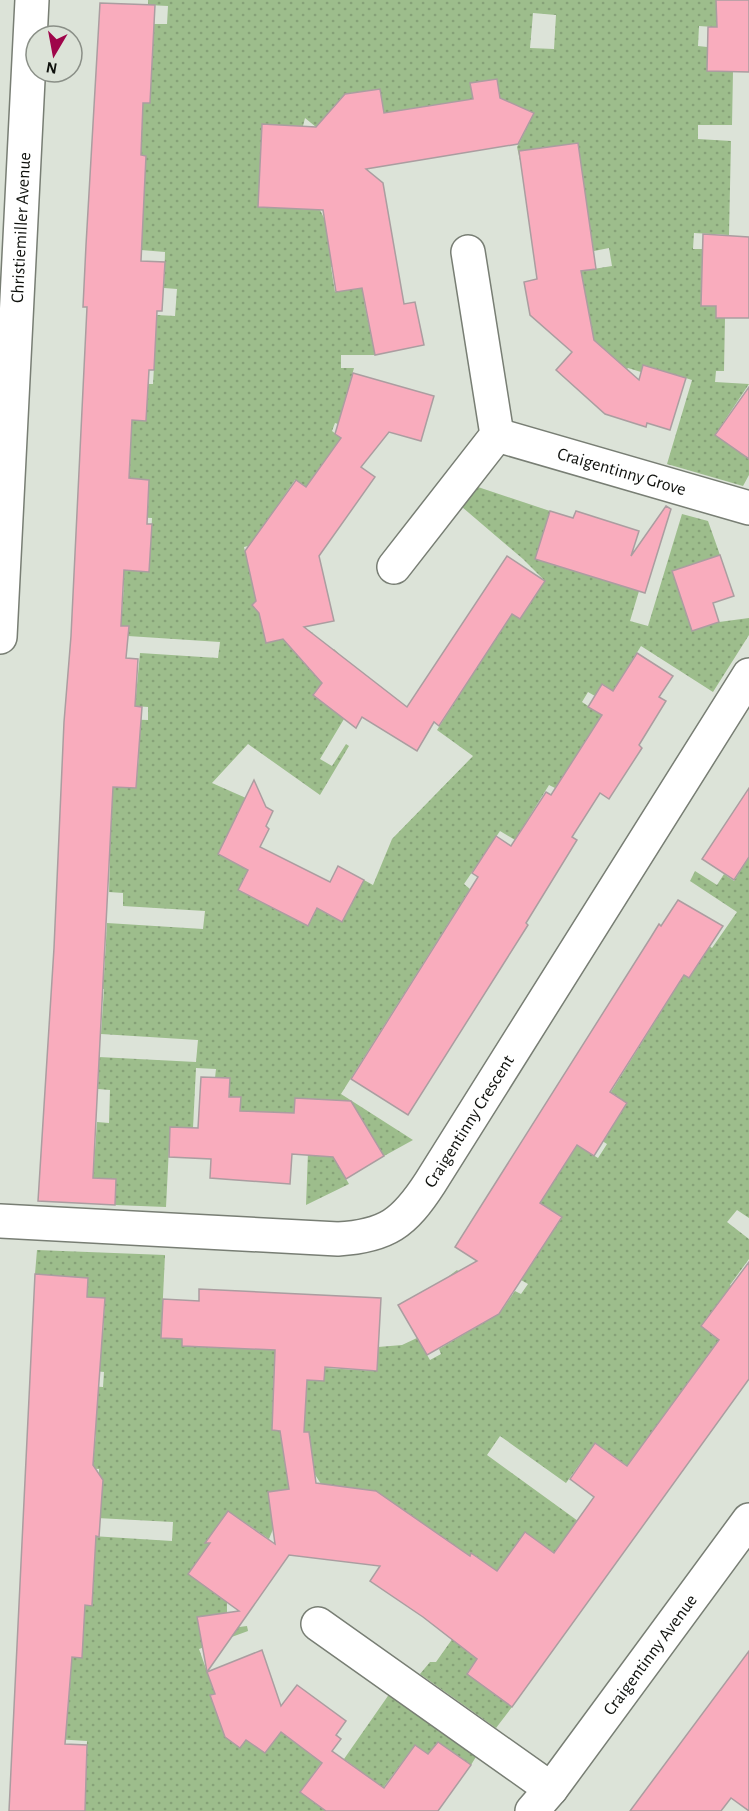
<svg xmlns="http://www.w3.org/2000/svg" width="749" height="1811" font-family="'Alegreya Sans',sans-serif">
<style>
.garden{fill:url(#garden-dots);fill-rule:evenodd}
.building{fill:#f9acbd;stroke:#ab9da0;stroke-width:1.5}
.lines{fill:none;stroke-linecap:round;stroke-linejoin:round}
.street-casing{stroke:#787e74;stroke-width:36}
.street{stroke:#fff;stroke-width:33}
.labels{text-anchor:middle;stroke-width:4.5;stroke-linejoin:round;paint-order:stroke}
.street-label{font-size:18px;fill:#0f110d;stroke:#dce3d8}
</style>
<defs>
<pattern id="garden-dots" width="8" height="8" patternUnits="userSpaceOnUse" patternTransform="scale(1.5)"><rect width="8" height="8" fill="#9dbd8c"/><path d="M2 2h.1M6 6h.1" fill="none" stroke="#86a178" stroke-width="1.8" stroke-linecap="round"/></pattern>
</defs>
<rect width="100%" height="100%" fill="#dce3d8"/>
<g class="garden">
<path d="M148 0H716L742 29 699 26 698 46 707 47V71H733L732 125H698V139L731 141 729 235 694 233 693 249H703L701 306H716V318H725L724 371H716L715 382 749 384 715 435 749 459V475L743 486 667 464 692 380 644 365 641 372 628 368 627 369 578 326 589 315 581 271 612 266 609 248 589 252 578 143 557 146 559 160 521 165 517 147 534 113 505 129 470 83 473 99 384 114 380 89 351 93 316 127 305 118 303 126 262 125 258 207 320 210 347 264 331 267 335 292 375 286 364 301 375 355H341V368H354L338 424 335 423 332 431 341 438 306 487 295 480 271 515 265 542 244 547 266 642 313 632 292 649 313 672 334 649 342 657 313 695 344 719 320 759 332 766 346 744 349 746 320 795 248 744 212 783 246 798 218 854 248 870 238 890 307 925 317 908 342 922 364 880 373 885 392 839 473 756 437 730 512 613 520 619 545 581 523 559 462 507 478 487 550 511 535 559 639 591 630 621 648 626 682 514 708 521 720 555 672 571 692 631 719 622 749 618V635L713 692 641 646 613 691 603 684 595 696 588 692 582 702 602 715 562 778 555 788 549 785 515 840 500 831 464 884 470 889 341 1094 413 1140 384 1156 321 1136 349 1184 306 1205 310 1099 295 1098 293 1125 276 1112H264L263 1123 240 1122 241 1097H229L230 1079 215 1078 216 1069 196 1068 193 1128 170 1127 166 1207 115 1205 116 1179 93 1178 97 1122 109 1123 110 1090 98 1089 99 1057 196 1062 198 1040 101 1034 104 989 75 987 76 975 104 976 107 923 203 929 205 911 123 906V893L109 892 110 855 88 853 110 840 113 787 136 788 139 754 114 752 116 719 148 720V707L135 706 140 653 218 658 220 642 128 636V626H121L124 584 101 582 123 570 149 572 152 518 107 516 148 506 149 480 129 478 131 420 145 421 148 384H153L155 349 138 314 175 316 177 289 164 288 165 252 141 250 146 156 139 155 143 103H150L154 24H167L168 6 148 5ZM533 13 556 15 554 49 530 48Z"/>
<polygon points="749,857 749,1218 737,1210 727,1222 749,1239 749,1259 730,1285 747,1297 701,1326 719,1340 635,1455 643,1477 595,1443 566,1483 500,1436 487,1455 578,1521 554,1553 525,1532 515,1546 496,1633 467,1673 512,1707 496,1728 420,1674 430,1662 436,1662 470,1614 471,1554 455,1577 321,1484 287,1431 307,1380 324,1381 325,1368 377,1371 378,1347 402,1345 417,1338 430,1360 441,1354 439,1349 478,1326 449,1276 457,1270 502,1310 515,1291 521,1294 528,1284 521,1280 562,1217 540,1203 577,1145 598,1158 607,1144 570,1120 611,1092 684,975 689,977 672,922 712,948 737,912 690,881 695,871 717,885 724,874 734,881"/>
<polygon points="37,1250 165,1255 161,1338 182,1339 182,1346 277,1350 272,1430 281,1431 289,1489 269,1539 228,1511 218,1525 239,1541 227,1601 227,1613 200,1632 247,1626 248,1631 199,1649 215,1694 210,1695 217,1715 265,1753 281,1732 322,1762 301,1791 366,1811 84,1811 87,1741 39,1738 41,1656 82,1658 83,1645 71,1645 73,1605 92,1605 95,1555 76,1535 172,1541 173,1522 97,1518 98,1498 102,1492 103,1480 99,1474 99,1469 55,1467 94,1453 96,1432 80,1431 57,1384 103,1387 104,1372 83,1370 85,1333 103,1334 105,1298 87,1297 88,1278 35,1274"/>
<polygon points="390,1693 477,1755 471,1765 429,1755 415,1745 383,1788 344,1759"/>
</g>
<g class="building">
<polygon points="716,0 749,0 749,72 707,71 708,27 717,27"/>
<polygon points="100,3 155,5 150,103 143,103 141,155 146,156 141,261 165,262 162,311 157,311 154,370 149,370 146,421 132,420 129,478 149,480 147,524 152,524 149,572 124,570 121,626 129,626 126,658 138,659 135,706 142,707 136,788 113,787 93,1178 116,1179 115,1205 38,1201 54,948 64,722 71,636 87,307 83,307 86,245"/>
<polygon points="497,79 500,98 534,113 518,144 366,169 383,183 404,304 415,302 424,345 375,355 362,288 336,292 323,210 258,207 262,124 316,127 345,94 380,89 384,113 473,99 470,83"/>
<polygon points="578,143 596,269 581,271 594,340 639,380 643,365 686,378 670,430 647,423 646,427 605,414 556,370 572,352 530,315 524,282 537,279 519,151"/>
<polygon points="703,234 749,237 749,318 716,318 716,306 701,306"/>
<polygon points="353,373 434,396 421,441 389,432 361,467 375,477 319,556 334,621 304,627 407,707 507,556 545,581 520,619 512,614 439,726 434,722 417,751 362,717 356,728 313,695 322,683 283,639 266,643 259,613 252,605 256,601 245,551 296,480 306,487 341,438 335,434"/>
<polygon points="749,387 749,459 715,435"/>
<polygon points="666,506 671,509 645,593 535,559 550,511 573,518 576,511 639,531 631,556"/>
<polygon points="720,555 734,596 713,603 719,622 692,631 672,571"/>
<polygon points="637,653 673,676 659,697 666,701 639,745 642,748 609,799 600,793 572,837 577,840 526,923 528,925 408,1115 351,1079 478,877 472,873 496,836 511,846 546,792 551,795 602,715 588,707 602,684 613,691"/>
<polygon points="254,780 266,807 273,811 266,826 269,829 260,847 330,882 338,866 364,880 342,922 317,908 308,926 238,890 248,870 218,854"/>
<polygon points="749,788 749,857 734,880 702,859"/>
<polygon points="678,900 723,926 689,978 684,975 610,1092 627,1103 594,1156 577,1145 540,1203 562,1217 499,1314 427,1355 398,1305 477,1261 455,1247 651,937 659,924 661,926"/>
<polygon points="201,1077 230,1078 229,1097 241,1097 240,1111 294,1113 295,1098 351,1101 384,1156 346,1179 333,1157 292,1154 290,1184 210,1178 211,1159 169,1157 170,1127 198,1128"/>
<polygon points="749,1262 749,1379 512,1707 467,1674 477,1659 423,1617 370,1581 380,1566 289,1555 207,1672 197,1617 239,1611 188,1574 210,1543 205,1543 228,1511 275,1544 268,1492 289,1489 280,1431 272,1430 275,1350 182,1346 182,1339 161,1338 163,1299 199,1301 199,1289 381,1298 377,1371 325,1367 324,1381 307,1380 304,1432 309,1432 316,1483 376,1491 470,1556 471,1553 497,1571 525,1532 554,1553 594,1497 570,1479 595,1443 627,1466 719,1340 701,1326"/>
<polygon points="35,1274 88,1278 87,1297 105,1298 93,1465 103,1480 99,1537 96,1536 92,1606 85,1605 82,1658 72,1657 65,1744 87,1745 85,1811 9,1811"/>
<polygon points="262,1650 281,1706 297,1685 346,1721 336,1735 341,1739 332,1751 384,1788 415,1745 428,1754 438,1742 471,1765 438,1811 326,1811 300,1792 322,1763 281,1732 265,1753 246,1740 240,1748 225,1737 210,1695 215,1694 207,1672"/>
<polygon points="749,1651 749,1811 731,1798 721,1811 630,1811"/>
</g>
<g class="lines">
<g class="street-casing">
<g id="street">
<path id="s1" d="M497 435 749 508"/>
<polyline points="394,567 497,435 468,252"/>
<path id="s2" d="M0 637 32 0"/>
<path id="s3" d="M0 1221 338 1239C387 1236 404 1223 430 1183L749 675"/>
<polyline points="318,1624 551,1789"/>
<path id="s4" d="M532 1811 551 1789 749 1520"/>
</g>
</g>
<use href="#street" class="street"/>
</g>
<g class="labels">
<g class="street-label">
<text dy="6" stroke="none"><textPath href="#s2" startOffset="410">Christiemiller Avenue</textPath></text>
<text dy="6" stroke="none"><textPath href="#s1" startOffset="130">Craigentinny Grove</textPath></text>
<text dy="6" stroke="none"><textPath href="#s3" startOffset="525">Craigentinny Crescent</textPath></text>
<text dy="6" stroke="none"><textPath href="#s4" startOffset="196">Craigentinny Avenue</textPath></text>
</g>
</g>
<g transform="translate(54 54) rotate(190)"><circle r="28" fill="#dce3d8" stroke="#8a8f87" stroke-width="1.5"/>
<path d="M0-4.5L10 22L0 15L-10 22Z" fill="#9f054a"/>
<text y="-9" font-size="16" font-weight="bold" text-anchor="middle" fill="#0f110d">N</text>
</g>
</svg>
